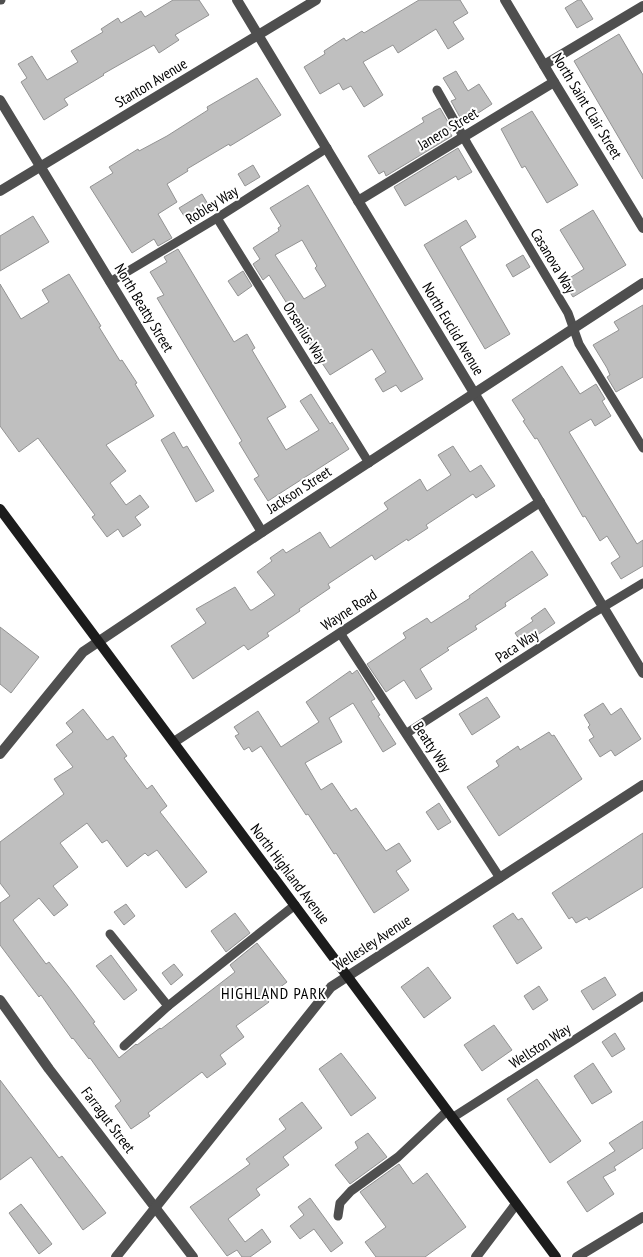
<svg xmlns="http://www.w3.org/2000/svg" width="643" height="1257" font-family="'PT Sans Narrow',sans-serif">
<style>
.building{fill:#bfbfbf;stroke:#939393;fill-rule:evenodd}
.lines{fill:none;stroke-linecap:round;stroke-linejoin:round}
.service{stroke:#4f4f4f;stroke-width:9}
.minor{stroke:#4f4f4f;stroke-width:10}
.tertiary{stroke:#4f4f4f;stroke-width:10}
.secondary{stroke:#1c1c1c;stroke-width:10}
.labels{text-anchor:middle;stroke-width:4;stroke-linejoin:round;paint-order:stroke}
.street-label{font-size:15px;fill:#000;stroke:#fff}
.neighbourhood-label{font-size:16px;letter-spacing:1px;fill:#000;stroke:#fff}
</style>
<rect width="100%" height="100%" fill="#fff"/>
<g class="building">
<polygon points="173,0 199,0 209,15 175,35 179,40 159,53 154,45 103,74 104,75 64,99 68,105 44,120 21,82 27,78 18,64 32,56 47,80 78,62 71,51 103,32 101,29 118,18 121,23 141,11 145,17"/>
<polygon points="419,0 460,0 468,13 453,22 464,39 448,49 436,29 398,53 393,45 363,62 383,95 364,107 351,86 343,90 339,83 320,94 304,67 325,54 324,51 344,38 346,41 362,31 364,33"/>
<polygon points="578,0 581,0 593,19 577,28 565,8"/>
<polygon points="619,34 643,75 643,179 574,61"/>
<polygon points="456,71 468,91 479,84 492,104 463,123 451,101 456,99 443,78"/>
<polygon points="257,78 281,115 230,146 229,144 187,169 188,171 167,184 177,202 158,214 172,238 158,246 154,239 132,253 90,187 113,173 109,167 138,149 139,151 167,136 208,110 207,107"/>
<polygon points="440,108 452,129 449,131 452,136 386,176 384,171 379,174 368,156 424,122 422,118"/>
<polygon points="532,111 578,185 547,203 525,166 522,168 501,129"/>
<polygon points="458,148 472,172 458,180 456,176 405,206 394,187"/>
<polygon points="253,165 260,177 245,186 238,174"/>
<path d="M308 185 423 379 401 392 396 385 383 392 375 379 386 372 372 349 330 375 288 312 291 310 269 275 263 280 253 264 260 259 253 248 279 231 278 228 281 226 270 208ZM302 240 317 266 315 268 326 286 304 299 275 255Z"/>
<polygon points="202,194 209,206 186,219 179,208"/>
<polygon points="593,210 626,265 573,297 563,282 584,269 560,230"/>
<polygon points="33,216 49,242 0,271 0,236"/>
<polygon points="466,220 476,237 460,247 510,334 485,349 424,245"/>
<polygon points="178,249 234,342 247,334 255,348 252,350 286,407 267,418 286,450 319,430 300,401 311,394 330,424 332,422 349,449 268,501 254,479 259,476 239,443 242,441 157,298 164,295 150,272 167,262 164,257"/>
<polygon points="523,255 530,267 513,277 506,265"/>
<polygon points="243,271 252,286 238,296 228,281"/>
<polygon points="69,274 101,326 99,327 120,361 122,360 137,383 135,384 154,416 106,445 126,471 110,483 126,505 140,495 149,507 135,517 141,525 123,537 118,529 107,537 92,517 95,515 38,438 19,452 0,426 0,284 21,319 49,302 42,290"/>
<polygon points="643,305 643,377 616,392 607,377 610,375 607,368 593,345 619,330 614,322"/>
<polygon points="562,366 580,394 596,384 605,399 602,401 611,416 595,426 591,419 569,432 637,544 643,540 643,566 621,579 611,563 620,557 607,536 600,541 585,516 583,517 537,438 535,439 523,421 525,420 512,400"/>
<polygon points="174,432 183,448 187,446 214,491 196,502 161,440"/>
<polygon points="453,446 470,472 481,465 495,486 476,498 473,494 426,525 428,528 408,541 407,539 375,560 372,555 328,584 330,588 299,609 300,611 267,633 269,636 248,650 244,645 193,679 171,646 206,623 196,609 235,587 250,610 252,610 275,595 257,572 272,561 270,558 283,549 286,553 320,532 330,548 388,509 384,503 420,479 427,491 451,475 438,455"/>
<polygon points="532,551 548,575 505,603 506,606 475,626 477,629 447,648 449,650 420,669 432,689 416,699 404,680 386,692 367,664 406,638 403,633 427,618 431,623 470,598 469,596"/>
<polygon points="545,608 555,623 523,645 515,633 533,621 531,618"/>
<polygon points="0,627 39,657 11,693 0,684"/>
<polygon points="357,670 375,699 371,701 380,715 378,716 396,744 383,752 353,703 329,718 342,742 305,763 321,790 332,783 351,811 356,808 386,851 399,843 411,861 396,871 409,890 374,913 336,853 334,854 308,814 306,815 261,746 252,752 249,747 244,750 235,736 239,734 234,727 258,711 281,747 319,722 306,702 350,671 352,674"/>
<polygon points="487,697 500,717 472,735 459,714"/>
<polygon points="603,703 611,715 621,708 641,739 615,756 611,750 600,757 589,740 594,737 588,727 590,725 584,715"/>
<polygon points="83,709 107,740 113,736 127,756 124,758 147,789 152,785 167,806 160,812 207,872 186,888 157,850 148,856 145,853 127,867 107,840 102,843 87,823 60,843 78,867 53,886 68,905 54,916 39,898 13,920 46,964 49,962 68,986 95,1022 93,1023 119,1058 136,1044 137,1045 160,1028 161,1029 235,972 230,965 257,943 287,982 266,998 269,1002 236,1026 244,1037 220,1055 226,1064 207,1078 202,1072 148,1113 150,1116 131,1129 115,1106 121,1101 90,1058 89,1059 73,1038 72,1039 41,995 39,997 0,945 0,903 10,896 0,883 0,842 64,794 54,779 73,767 56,745 73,732 66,723"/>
<polygon points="549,732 552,736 554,735 582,779 499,836 467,787 499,766 496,761 518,746 520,750"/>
<polygon points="439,803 451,822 438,830 426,812"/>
<polygon points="643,833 643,887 589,920 587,917 576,923 572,917 569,919 552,893"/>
<polygon points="126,904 135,916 124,925 114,912"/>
<polygon points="235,913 250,933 226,952 211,931"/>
<polygon points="513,913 518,920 522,918 542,948 517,964 493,926"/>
<polygon points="111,955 137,990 124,1000 96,966"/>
<polygon points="174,964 183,975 171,985 162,973"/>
<polygon points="428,967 451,998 424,1018 401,987"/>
<polygon points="605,977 616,995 593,1010 581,991"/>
<polygon points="539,986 548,1000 533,1010 524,996"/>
<polygon points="494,1025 512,1050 482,1071 464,1045"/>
<polygon points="615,1033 625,1049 612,1057 602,1042"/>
<polygon points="341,1053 376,1098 351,1116 319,1069"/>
<polygon points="593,1063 612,1092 592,1104 574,1076"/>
<polygon points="537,1079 581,1141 550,1163 507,1099"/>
<polygon points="0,1080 59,1158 62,1156 106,1213 83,1230 31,1157 0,1180"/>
<polygon points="302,1102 322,1128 283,1157 289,1165 256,1189 260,1195 228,1219 245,1242 262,1229 271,1242 250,1257 242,1257 237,1250 227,1256 190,1207 250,1164 246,1159 286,1129 279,1119"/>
<polygon points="643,1121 643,1148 614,1167 616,1170 603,1177 614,1194 587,1212 567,1182 615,1151 609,1143"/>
<polygon points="368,1133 387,1157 350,1184 335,1165 358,1148 355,1142"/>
<polygon points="399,1164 413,1184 427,1173 466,1227 425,1257 376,1257 365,1242 386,1227 360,1192"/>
<polygon points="310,1198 343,1243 331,1252 314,1229 300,1239 290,1226 304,1215 298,1207"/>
<polygon points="21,1204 52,1244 39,1254 9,1213"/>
</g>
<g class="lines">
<g class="service">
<polyline points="0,0 1,0"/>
<polyline points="437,90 468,145 568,313 579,344 643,448"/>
<polyline points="217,218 369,463"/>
<polyline points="110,282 217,218 327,148"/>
<polyline points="340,633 500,878"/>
<polyline points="407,733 590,615 643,583"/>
<polyline points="110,934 168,1006"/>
<polyline points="124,1046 168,1006 295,905"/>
<polyline points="452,1118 643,996"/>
<polyline points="338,1216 340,1203 351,1191 398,1157 447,1111"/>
</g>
<g class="minor">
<polyline points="237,0 643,673"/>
<polyline points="505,0 554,82 643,228"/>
<polyline points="544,65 643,6"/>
<polyline points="0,100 262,532"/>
<polyline points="358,201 554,82"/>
<polyline points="174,742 540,502"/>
<polyline points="0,754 83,652 262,532 643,283"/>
<polyline points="0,1000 49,1069 193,1257"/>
<polyline points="116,1257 331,987 643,785"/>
<polyline points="476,1257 516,1204"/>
<polyline points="577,1257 643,1217"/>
</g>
<polyline class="tertiary" points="0,191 316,0"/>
<polyline class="secondary" points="0,509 556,1257"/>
</g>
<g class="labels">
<g class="street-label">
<text transform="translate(151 83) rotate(-31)" y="5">Stanton Avenue</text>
<text transform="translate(587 106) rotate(59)" y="5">North Saint Clair Street</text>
<text transform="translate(448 129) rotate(-31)" y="5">Janero Street</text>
<text transform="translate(212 205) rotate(-32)" y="5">Robley Way</text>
<text transform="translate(553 261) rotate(59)" y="5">Casanova Way</text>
<text transform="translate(144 308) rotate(59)" y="5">North Beatty Street</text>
<text transform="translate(453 329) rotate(59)" y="5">North Euclid Avenue</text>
<text transform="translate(305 333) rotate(58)" y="5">Orsenius Way</text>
<text transform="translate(299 490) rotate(-33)" y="5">Jackson Street</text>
<text transform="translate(349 610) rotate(-33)" y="5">Wayne Road</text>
<text transform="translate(517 646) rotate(-33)" y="5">Paca Way</text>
<text transform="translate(432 747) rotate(57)" y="5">Beatty Way</text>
<text transform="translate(290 874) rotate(53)" y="5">North Highland Avenue</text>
<text transform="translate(372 943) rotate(-33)" y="5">Wellesley Avenue</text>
<text transform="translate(540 1046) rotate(-33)" y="5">Wellston Way</text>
<text transform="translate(108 1120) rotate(53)" y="5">Farragut Street</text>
</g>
<g class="neighbourhood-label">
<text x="274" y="999">HIGHLAND PARK</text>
</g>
</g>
</svg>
